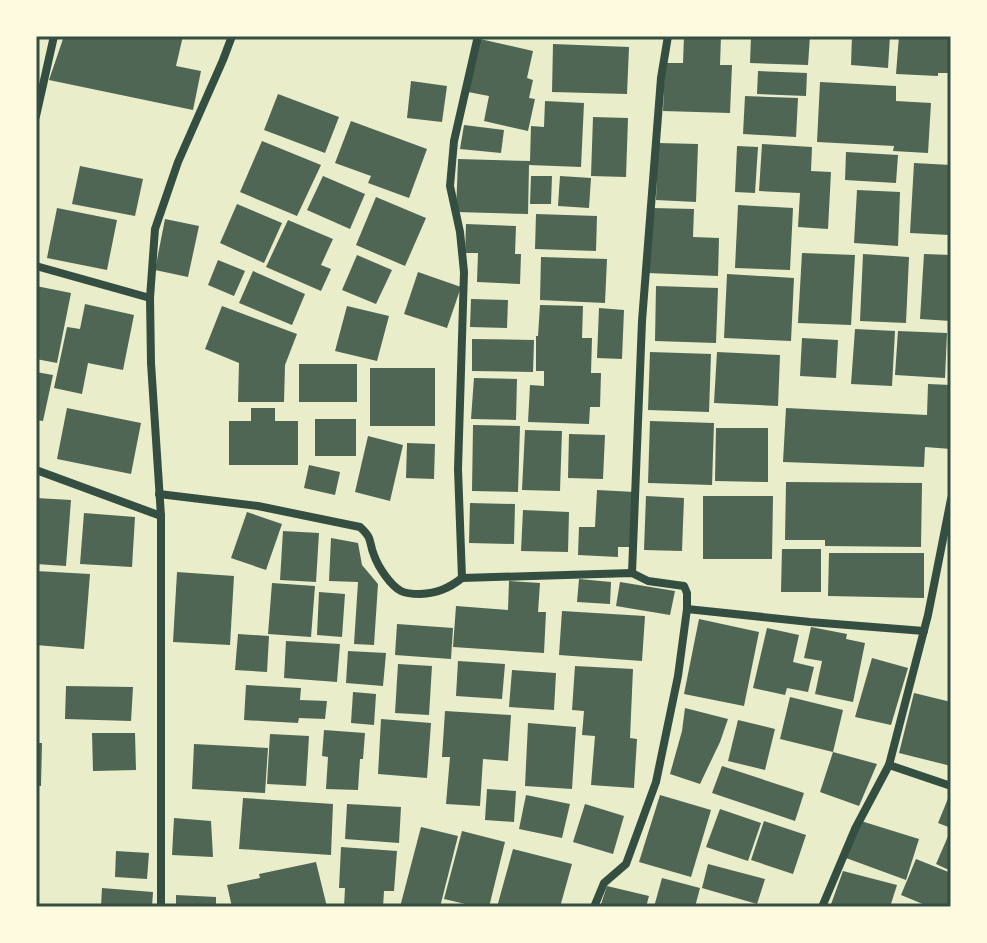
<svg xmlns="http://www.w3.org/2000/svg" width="987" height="943" font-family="'Exo 2',sans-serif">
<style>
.building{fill:#4f6655}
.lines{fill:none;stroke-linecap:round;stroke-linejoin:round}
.minor{stroke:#344e41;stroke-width:8}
.neatline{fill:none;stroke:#344e41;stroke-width:3}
</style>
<rect width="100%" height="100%" fill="#e9edc9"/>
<g class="building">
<polygon points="64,36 183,36 176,66 201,71 193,110 49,80"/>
<polygon points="684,36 721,36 720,65 732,65 730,113 663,111 665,63 683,63"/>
<polygon points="751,36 810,36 808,65 750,63"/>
<polygon points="852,36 890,36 888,68 851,65"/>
<polygon points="899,36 951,36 951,73 938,73 938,76 896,74"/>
<polygon points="480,39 533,51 527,78 533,80 529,98 535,99 528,131 484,121 489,96 468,92"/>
<polygon points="553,44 629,47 627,94 552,92"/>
<polygon points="758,71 807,73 806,96 757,94"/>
<polygon points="411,81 447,86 442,122 407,118"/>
<polygon points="820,82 896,86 896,101 931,103 928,153 893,151 894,146 817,142"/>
<polygon points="278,94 339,117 325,153 264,130"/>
<polygon points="745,96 798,98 796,137 743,134"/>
<polygon points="545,101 584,103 581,167 529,165 528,214 456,212 458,159 530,161 531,126 544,127"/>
<polygon points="593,117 628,118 626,177 591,176"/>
<polygon points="351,121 427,149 409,198 368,183 371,176 335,163"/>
<polygon points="464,125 504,130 501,153 460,149"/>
<polygon points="262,141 321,165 297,216 240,192"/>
<polygon points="658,143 698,144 696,202 656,200"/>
<polygon points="762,144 812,147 811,171 831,172 828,229 798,227 800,193 759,191"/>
<polygon points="737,146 758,147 755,193 735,192"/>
<polygon points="846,152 898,155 896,183 845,180"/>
<polygon points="914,163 951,165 949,235 910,233"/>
<polygon points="80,166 143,179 135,216 72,204"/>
<polygon points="323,176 365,194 350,229 307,210"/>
<polygon points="531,176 552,176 551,204 530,204"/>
<polygon points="560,176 591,178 589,208 558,206"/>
<polygon points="857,190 900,192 898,246 854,243"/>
<polygon points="376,197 426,218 405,266 356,245"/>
<polygon points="237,204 282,223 264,263 220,243"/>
<polygon points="738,205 793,208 790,270 735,268"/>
<polygon points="57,208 117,220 107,270 47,258"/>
<polygon points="652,208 694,209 693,237 719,238 718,276 648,273"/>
<polygon points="536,214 597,216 596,251 535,249"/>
<polygon points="165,219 199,226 188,277 155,270"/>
<polygon points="288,220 333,239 321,265 331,269 321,291 266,267"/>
<polygon points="466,224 516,226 515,254 521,254 520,284 477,282 478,253 465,253"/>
<polygon points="802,253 855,255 851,325 798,323"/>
<polygon points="863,254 909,257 906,323 860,321"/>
<polygon points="924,254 951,255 951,321 920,319"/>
<polygon points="357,255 392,270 376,304 342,290"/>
<polygon points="541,257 607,259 605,303 540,300"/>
<polygon points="218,260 245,271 234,296 208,285"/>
<polygon points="253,271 305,294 292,325 239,303"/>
<polygon points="418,272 461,287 447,328 404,314"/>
<polygon points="727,274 794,278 791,341 724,338"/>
<polygon points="36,286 71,293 57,363 36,359"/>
<polygon points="656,286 718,288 716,343 655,341"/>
<polygon points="471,299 508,300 507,328 470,327"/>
<polygon points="85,304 134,315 123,370 88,363 82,394 54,388 67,327 80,329"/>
<polygon points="540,305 583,306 582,338 592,338 591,373 601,373 600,407 590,407 589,424 528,422 530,385 544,386 544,371 536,371 536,336 538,336"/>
<polygon points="222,306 297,334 285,365 284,402 238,402 239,363 205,349"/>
<polygon points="347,306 389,316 377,361 335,351"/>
<polygon points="599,308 624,310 622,359 597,358"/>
<polygon points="855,329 895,331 892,386 851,384"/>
<polygon points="898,331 947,333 945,378 895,375"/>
<polygon points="802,338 838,340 836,378 800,376"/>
<polygon points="472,339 534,340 533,372 472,371"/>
<polygon points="650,352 711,354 709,412 648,410"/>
<polygon points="717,352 780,355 778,406 714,403"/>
<rect x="299" y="364" width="58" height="38"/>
<rect x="370" y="368" width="65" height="58"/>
<polygon points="36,372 53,375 43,421 36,420"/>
<polygon points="474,378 517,379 516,420 471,419"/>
<polygon points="928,384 951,385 951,449 925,447 924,467 783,462 786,408 927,415"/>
<polygon points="67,408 141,423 131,474 57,459"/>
<polygon points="251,408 275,408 275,421 298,421 298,465 229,465 229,421 251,421"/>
<rect x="315" y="419" width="41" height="37"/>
<polygon points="650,421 714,423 712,485 648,483"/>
<polygon points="473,425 520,426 518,492 472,491"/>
<polygon points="716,428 768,428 768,482 715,481"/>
<polygon points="525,430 562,431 560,491 522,490"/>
<polygon points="569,434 605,435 603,479 568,478"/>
<polygon points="368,436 403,445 390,501 355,492"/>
<polygon points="407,443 435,444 434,479 406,478"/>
<polygon points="309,465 340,472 335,495 304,488"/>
<polygon points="786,482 922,483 921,547 825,546 825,540 785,540"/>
<polygon points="597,490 635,492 632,547 618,547 618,557 578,555 579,527 595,527"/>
<polygon points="646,496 684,498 682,551 644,550"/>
<polygon points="703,496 773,496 772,559 703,559"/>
<polygon points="36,498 71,500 66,566 36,564"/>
<polygon points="470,503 515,504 514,544 469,543"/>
<polygon points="523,510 569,512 568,552 521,551"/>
<polygon points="247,512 282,524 266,570 231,558"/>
<polygon points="84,513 135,517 132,567 80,564"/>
<polygon points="283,531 319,533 316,582 280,580"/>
<polygon points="331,538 358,543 362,565 378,584 374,645 354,644 358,582 329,581"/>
<polygon points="782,549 821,549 821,592 781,592"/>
<polygon points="829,553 924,553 924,598 828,596"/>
<polygon points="36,571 90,574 84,649 36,645"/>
<polygon points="177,572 234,576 230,645 173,642"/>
<polygon points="579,579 611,582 610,604 577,602"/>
<polygon points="509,581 540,583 538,612 546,612 544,653 453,647 456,606 508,610"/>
<polygon points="620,582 675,591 670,615 616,606"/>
<polygon points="272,583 315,586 311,637 268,634"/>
<polygon points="319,592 345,594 342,637 317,635"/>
<polygon points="562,611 645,616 642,661 559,655"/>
<polygon points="699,619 759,632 744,706 684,694"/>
<polygon points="397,624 453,628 451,659 395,655"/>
<polygon points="811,627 847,634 846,639 865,643 853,702 815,694 822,661 804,658"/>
<polygon points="767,628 799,635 793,662 814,667 808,692 787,688 785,695 753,688"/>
<polygon points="238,634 269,636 267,672 235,670"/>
<polygon points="286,641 340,644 337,682 284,678"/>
<polygon points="348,651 386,653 383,686 346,683"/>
<polygon points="872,658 908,668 891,725 855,717"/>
<polygon points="458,661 505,664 502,699 456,696"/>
<polygon points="398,664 432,666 429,715 395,713"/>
<polygon points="575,666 633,669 630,738 637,739 634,788 591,785 595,736 582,735 584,711 572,710"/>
<polygon points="512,670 556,673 554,710 509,707"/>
<polygon points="246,685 301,688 300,700 327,701 325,719 299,718 298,723 244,720"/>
<polygon points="66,686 133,687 131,721 65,719"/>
<polygon points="353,692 376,694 374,725 351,723"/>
<polygon points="914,693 951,702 951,766 899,753"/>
<polygon points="790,697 843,710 833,752 877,764 859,806 820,792 833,752 780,739"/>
<polygon points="685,708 728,719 720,742 700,784 670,774 682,731"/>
<polygon points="445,711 511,715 508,761 483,759 480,806 446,804 450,757 442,757"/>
<polygon points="381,719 431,723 427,778 378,774"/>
<polygon points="738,720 775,729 765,770 728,761"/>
<polygon points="528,723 576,727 572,789 525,786"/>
<polygon points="324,730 365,733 363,759 360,759 358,790 326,789 328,757 322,756"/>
<polygon points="92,733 135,733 136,770 93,771"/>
<polygon points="270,734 309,736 306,786 267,784"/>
<polygon points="36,743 42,743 41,786 36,786"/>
<polygon points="194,744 268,748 265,793 192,789"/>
<polygon points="722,766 804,793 795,821 712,793"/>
<polygon points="487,789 516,791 514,822 485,820"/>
<polygon points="951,791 951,828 938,823"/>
<polygon points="526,795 570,804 562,838 519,829"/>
<polygon points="660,795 711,810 691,877 639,862"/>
<polygon points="243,798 333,804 331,855 239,849"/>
<polygon points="347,804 401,807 399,843 345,839"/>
<polygon points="585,804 624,816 613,854 573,842"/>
<polygon points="720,809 761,823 748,861 706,847"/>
<polygon points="174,818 211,821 213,857 172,855"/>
<polygon points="764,821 806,835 793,874 751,860"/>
<polygon points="861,821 919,839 906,880 846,858"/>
<polygon points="421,827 458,836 440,907 400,907"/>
<polygon points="462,831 505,842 489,907 478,907 444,899"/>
<polygon points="949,834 951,835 951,871 936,864"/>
<polygon points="341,847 397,851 394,891 384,891 383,907 344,907 345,888 339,888"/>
<polygon points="513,849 572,864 560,907 497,907"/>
<polygon points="116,851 149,853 147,879 115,877"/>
<polygon points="916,859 951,873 951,907 930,907 901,895"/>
<polygon points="316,862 327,907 232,907 227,885 260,878 259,874"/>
<polygon points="708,864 765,879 757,904 702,888"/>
<polygon points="843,871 897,885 890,907 830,907"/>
<polygon points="662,878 700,888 695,907 654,907"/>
<polygon points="607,886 649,896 646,907 600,907"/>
<polygon points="102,888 153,892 152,907 101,907"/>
<polygon points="176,895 216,897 216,907 176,907"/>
</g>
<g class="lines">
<g class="minor">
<polyline points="36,116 54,36"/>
<polyline points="36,266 150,298"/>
<polyline points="36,470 161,516"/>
<path d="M159 494 258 506 360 527C374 540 368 541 374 555 378 567 391 586 401 591 407 594 414 594 420 594 437 593 448 589 462 578L632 573 648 581 684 586 687 593V609L678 676 656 782 626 864 604 883 594 907"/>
<polyline points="632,573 642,321 661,78 668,36"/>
<polyline points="462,578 458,469 464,272 460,232 450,186 454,141 478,36"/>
<polyline points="687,609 810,622 924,631"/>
<polyline points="889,765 951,786"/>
<polyline points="161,907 161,516 151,363 150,298 155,229 178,162 223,60 232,36"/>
<polyline points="822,907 855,829 889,765 928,615 951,499"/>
</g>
</g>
<rect width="987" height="943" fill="none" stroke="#fefae0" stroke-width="76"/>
<rect x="38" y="38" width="911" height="867" class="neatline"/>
</svg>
